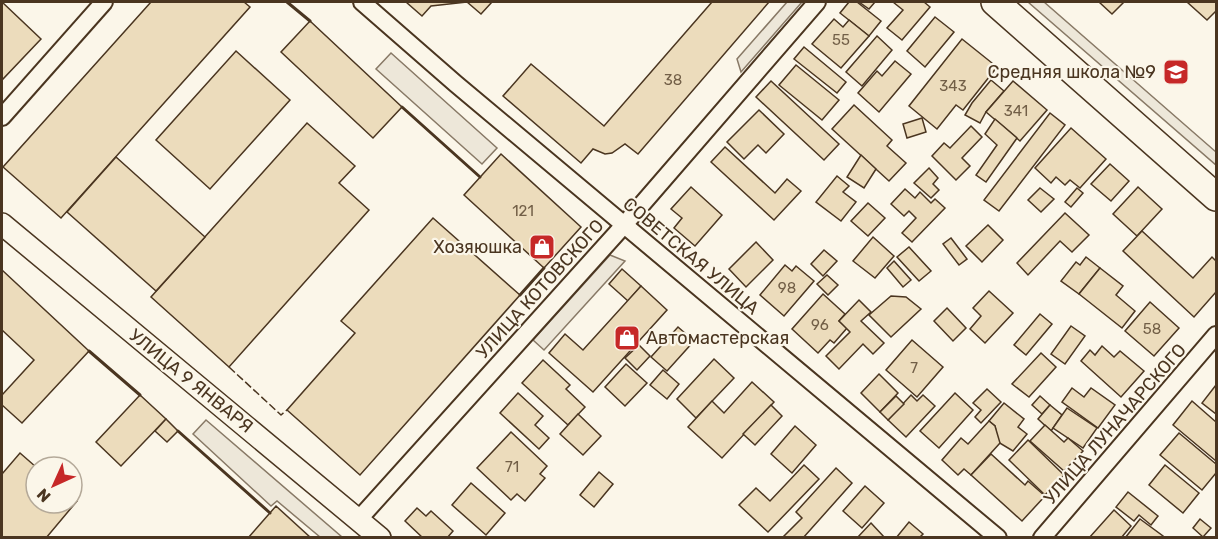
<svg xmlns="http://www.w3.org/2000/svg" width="1218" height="539" font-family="Rubik,sans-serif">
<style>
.parking{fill:#ede7d9;stroke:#887966;stroke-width:1.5}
.building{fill:#ecdcbc;stroke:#4a3520;stroke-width:1.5}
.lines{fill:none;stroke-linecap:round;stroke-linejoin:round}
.minor-casing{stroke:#4a3520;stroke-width:20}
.tertiary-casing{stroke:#4a3520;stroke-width:24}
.primary-casing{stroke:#4a3520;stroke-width:30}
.minor{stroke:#fbf6e9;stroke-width:16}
.tertiary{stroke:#fbf6e9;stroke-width:21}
.primary{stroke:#fbf6e9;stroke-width:27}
.fence{stroke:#4a3520;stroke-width:1.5;stroke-dasharray:8 3;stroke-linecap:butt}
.wall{stroke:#4a3520;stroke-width:3}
.labels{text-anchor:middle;stroke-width:4.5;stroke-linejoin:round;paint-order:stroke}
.number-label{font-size:15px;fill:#725f47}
.poi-label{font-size:18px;fill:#4a3520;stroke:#fbf6e9;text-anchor:end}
.street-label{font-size:18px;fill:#4a3520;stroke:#fbf6e9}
</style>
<rect width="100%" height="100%" fill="#fbf6e9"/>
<g class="parking">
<polygon points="787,2 802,2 741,72 737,59"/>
<polygon points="1028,2 1044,2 1216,152 1216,165"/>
<polygon points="391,53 497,148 482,164 376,69"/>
<polygon points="610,255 625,261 544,350 533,340"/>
<polygon points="206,420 342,537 320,537 277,501 271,506 193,434"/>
</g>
<g class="building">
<polygon points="2,2 41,39 2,80"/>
<polygon points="151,2 244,2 250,7 61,218 3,167"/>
<polygon points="406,2 492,2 481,14 467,2 431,6 422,16"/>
<polygon points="712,2 769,2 638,154 625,144 612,153 605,154 593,149 581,163 503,96 531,64 604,126"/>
<polygon points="849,2 857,2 881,21 869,36 840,13"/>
<polygon points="859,2 875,2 869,9"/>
<polygon points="893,2 924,2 930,7 902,40 887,28 903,10"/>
<polygon points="1099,2 1124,2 1112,14"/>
<polygon points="1187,2 1216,2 1216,11 1207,20"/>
<polygon points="935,17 954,32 925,67 907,51"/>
<polygon points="834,19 843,27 849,20 869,36 841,68 812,44"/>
<polygon points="310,21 402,107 373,138 281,52"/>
<polygon points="877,36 892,50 862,86 846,72"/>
<polygon points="962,39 997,67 963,110 956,105 937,129 909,106"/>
<polygon points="804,47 846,82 837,93 794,59"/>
<polygon points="236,51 290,100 210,189 156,140"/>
<polygon points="895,61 911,74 879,112 858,93 877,71 882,76"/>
<polygon points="796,65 839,100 822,120 779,85"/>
<polygon points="991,80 1004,91 986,112 980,123 965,115 972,103"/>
<polygon points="771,81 839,144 824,160 756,97"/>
<polygon points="1013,81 1047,110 1020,141 986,112"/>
<polygon points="854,105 892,140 887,146 906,163 889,181 832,129"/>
<polygon points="759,110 784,134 766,153 758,145 744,159 727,142"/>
<polygon points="1050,113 1065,125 999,211 984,200"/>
<polygon points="922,118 926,132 907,138 903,124"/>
<polygon points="995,119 1017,138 986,182 976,175 997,145 985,134"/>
<polygon points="307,123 355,166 339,183 369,210 229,367 151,297"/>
<polygon points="971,126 982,137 962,158 970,166 956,180 932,156 944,143 950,148"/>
<polygon points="1071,128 1106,159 1080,188 1070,180 1065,185 1056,177 1051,183 1035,168"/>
<polygon points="725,147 775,193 787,179 801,191 774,220 711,162"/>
<polygon points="501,154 581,227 544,268 464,195"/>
<polygon points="861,155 876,169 864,188 847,177"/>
<polygon points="116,157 205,237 156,291 67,212"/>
<polygon points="1110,164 1129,181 1111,201 1091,184"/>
<polygon points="929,168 938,178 933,184 939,190 931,198 914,183"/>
<polygon points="837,176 849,186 843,192 856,202 841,221 816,202"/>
<polygon points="691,187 722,215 695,246 674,228 682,218 671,209"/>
<polygon points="1138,187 1162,209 1137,236 1113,214"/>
<polygon points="1040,188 1054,199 1041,212 1028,200"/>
<polygon points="1077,188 1083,193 1071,207 1065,202"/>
<polygon points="905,189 915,198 920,192 931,203 935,199 945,208 912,242 902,233 916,218 909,211 904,216 891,204"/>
<polygon points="868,203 885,218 868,236 851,221"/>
<polygon points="1065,213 1089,235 1072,252 1060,241 1028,275 1017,263"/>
<polygon points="433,218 520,295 360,475 287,410 355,333 341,321"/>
<polygon points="988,225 1003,240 982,262 966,246"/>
<polygon points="1142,231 1193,278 1212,257 1216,261 1216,292 1194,317 1123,251"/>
<polygon points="873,237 894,256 875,278 853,261"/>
<polygon points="951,238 967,259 959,265 943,244"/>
<polygon points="756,242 773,260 746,287 729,269"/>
<polygon points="909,247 931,271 919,281 897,257"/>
<polygon points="824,250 837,261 823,276 811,264"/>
<polygon points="1086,257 1100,268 1079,294 1061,281 1076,262 1080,265"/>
<polygon points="894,261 911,280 903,287 887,268"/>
<polygon points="785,265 792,271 796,266 814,281 784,316 760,295"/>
<polygon points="1100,268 1123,286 1116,295 1135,311 1122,328 1079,294"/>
<polygon points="622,269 641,286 628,301 609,284"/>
<polygon points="2,270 89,351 22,423 2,405 2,395 34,360 2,330"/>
<polygon points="827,275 838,285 828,295 817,284"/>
<polygon points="641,286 667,310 593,392 549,353 565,334 583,350"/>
<polygon points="989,291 1013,313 985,343 970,329 981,316 973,308"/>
<polygon points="823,294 845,314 839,321 847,328 834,343 830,340 818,353 792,329"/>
<polygon points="891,296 906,297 921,309 891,337 869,315"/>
<polygon points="859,300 871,312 861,321 884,343 873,354 863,344 839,369 826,356 850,332 839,321"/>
<polygon points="1150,302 1179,328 1154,356 1125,331"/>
<polygon points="947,308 966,328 953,341 934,321"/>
<polygon points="1040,314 1052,324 1026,355 1014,345"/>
<polygon points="1071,326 1085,336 1065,364 1051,354"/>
<polygon points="678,327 694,341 667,371 651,357"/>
<polygon points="912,340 943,367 917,397 886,370"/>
<polygon points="639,345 650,356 637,370 625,358"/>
<polygon points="1102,346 1114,357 1120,351 1144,371 1121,397 1081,361 1090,350 1095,355"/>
<polygon points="1041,353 1056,367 1029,397 1012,384"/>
<polygon points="714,359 734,378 696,418 677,399"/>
<polygon points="543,360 570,385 566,389 585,407 568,425 522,383"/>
<polygon points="626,364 647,383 625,406 605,387"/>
<polygon points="663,370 679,384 667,399 650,385"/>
<polygon points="879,374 898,393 880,412 861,393"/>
<polygon points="752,382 774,402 722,458 688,427 712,401 724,413"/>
<polygon points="1216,385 1216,414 1202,403"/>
<polygon points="1072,388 1084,397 1091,388 1115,405 1098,428 1062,402"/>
<polygon points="987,389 1001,402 981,423 975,417 981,410 973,403"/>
<polygon points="518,393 543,416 535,425 549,438 539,449 500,413"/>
<polygon points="955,393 973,410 939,448 920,431"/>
<polygon points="140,395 166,419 121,466 96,442"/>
<polygon points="911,395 917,401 923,395 935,406 906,437 888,420"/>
<polygon points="896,396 904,404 888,420 880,412"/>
<polygon points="1040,396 1050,405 1042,414 1032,405"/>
<polygon points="1192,401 1216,422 1216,461 1173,425"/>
<polygon points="1004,403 1024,419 1018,427 1027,434 1013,451 998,442 995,426 989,421"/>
<polygon points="771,405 782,416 755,445 743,434"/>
<polygon points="1050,405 1062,415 1051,431 1038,419"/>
<polygon points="1067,408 1097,428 1083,448 1053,428"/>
<polygon points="578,414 601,436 583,455 560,434"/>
<polygon points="166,419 178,431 167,442 155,431"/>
<polygon points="989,421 995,426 1000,443 971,475 964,469 958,475 942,460 961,438 968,444"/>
<polygon points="1045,425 1064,442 1068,438 1083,451 1064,471 1030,441"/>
<polygon points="795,426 816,445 792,473 771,454"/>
<polygon points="511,432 547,466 540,474 545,478 525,501 517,494 511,500 477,468"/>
<polygon points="1179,433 1216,464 1216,473 1202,490 1160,455"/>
<polygon points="1028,440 1064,475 1045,495 1009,460"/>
<polygon points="20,453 36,467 36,503 72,503 72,497 77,501 46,538 2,538 2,474"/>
<polygon points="991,454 1025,485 1028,481 1045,496 1022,521 971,475"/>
<polygon points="804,465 819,479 768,532 739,505 756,488 770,501"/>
<polygon points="1165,465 1199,493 1183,513 1149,485"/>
<polygon points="836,468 852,483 803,538 782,538 802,518 796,512"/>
<polygon points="599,472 613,484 594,507 580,495"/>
<polygon points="471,483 505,513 486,535 452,505"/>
<polygon points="865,486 884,503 862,528 843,511"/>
<polygon points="1128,492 1158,516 1151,525 1139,515 1134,521 1116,507"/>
<polygon points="276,506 311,538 248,538"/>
<polygon points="417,508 426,516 431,511 453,531 447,538 423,538 405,521"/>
<polygon points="1114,510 1131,526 1121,538 1089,538"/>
<polygon points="1140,519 1163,536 1162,538 1125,538"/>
<polygon points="1200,519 1211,528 1203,537 1193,528"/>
<polygon points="909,522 923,534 919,538 896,538"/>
<polygon points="871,523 885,538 857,538"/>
</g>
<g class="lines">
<g class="minor-casing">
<g id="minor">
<polyline points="362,2 456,84 998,538"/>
<polyline points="2,117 104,2"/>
<polyline points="359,519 624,225 817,2"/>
<polyline points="1042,538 1216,335"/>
</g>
</g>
<g class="tertiary-casing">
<polyline id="tertiary" points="2,224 380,538"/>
</g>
<g class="primary-casing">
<polyline id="primary" points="995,2 1216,197"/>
</g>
<use href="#minor" class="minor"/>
<use href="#tertiary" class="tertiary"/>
<use href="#primary" class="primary"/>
<polyline class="fence" points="229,367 281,415 287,410"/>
<g class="wall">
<polyline points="287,2 310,21"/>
<polyline points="402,107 480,177"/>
<polyline points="520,295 544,268"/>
<polyline points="89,351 140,395"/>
<polyline points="178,431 270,513"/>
</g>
</g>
<defs>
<g id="school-square" transform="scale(1.35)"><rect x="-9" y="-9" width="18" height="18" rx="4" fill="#c62828" stroke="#fbf6e9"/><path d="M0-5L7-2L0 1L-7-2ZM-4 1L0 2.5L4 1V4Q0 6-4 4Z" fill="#fff"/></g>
<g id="shop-square" transform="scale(1.35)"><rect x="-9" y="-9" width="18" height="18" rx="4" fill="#c62828" stroke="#fbf6e9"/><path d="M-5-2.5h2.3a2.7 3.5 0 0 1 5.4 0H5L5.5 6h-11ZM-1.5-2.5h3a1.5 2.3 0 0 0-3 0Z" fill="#fff"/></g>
</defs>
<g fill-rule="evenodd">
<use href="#school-square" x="1176" y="72"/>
<use href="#shop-square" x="542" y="247"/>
<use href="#shop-square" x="627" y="338"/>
</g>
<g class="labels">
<g class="number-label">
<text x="841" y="45">55</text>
<text x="673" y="85">38</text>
<text x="953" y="91">343</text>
<text x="1016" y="116">341</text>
<text x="523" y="216">121</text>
<text x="787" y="293">98</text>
<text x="820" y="330">96</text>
<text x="1152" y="334">58</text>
<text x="914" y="373">7</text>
<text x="512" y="472">71</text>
</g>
<g class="poi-label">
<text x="1156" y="78">Средняя школа №9</text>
<text x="522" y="253">Хозяюшка</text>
<text x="646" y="344" text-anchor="start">Автомастерская</text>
</g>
<g class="street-label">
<text transform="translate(691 256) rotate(40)" y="6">СОВЕТСКАЯ УЛИЦА</text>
<text transform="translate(540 289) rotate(-48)" y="6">УЛИЦА КОТОВСКОГО</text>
<text transform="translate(191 381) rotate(39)" y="6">УЛИЦА 9 ЯНВАРЯ</text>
<text transform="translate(1115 424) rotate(-49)" y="6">УЛИЦА ЛУНАЧАРСКОГО</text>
</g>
</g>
<rect width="1218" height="539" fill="none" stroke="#4a3520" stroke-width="6"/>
<g transform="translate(54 485) rotate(225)"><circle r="28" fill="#fbf6e9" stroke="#b4a999" stroke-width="1.5"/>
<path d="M0-4.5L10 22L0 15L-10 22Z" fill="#c62828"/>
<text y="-9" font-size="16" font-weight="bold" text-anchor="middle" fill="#4a3520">N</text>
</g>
</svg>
